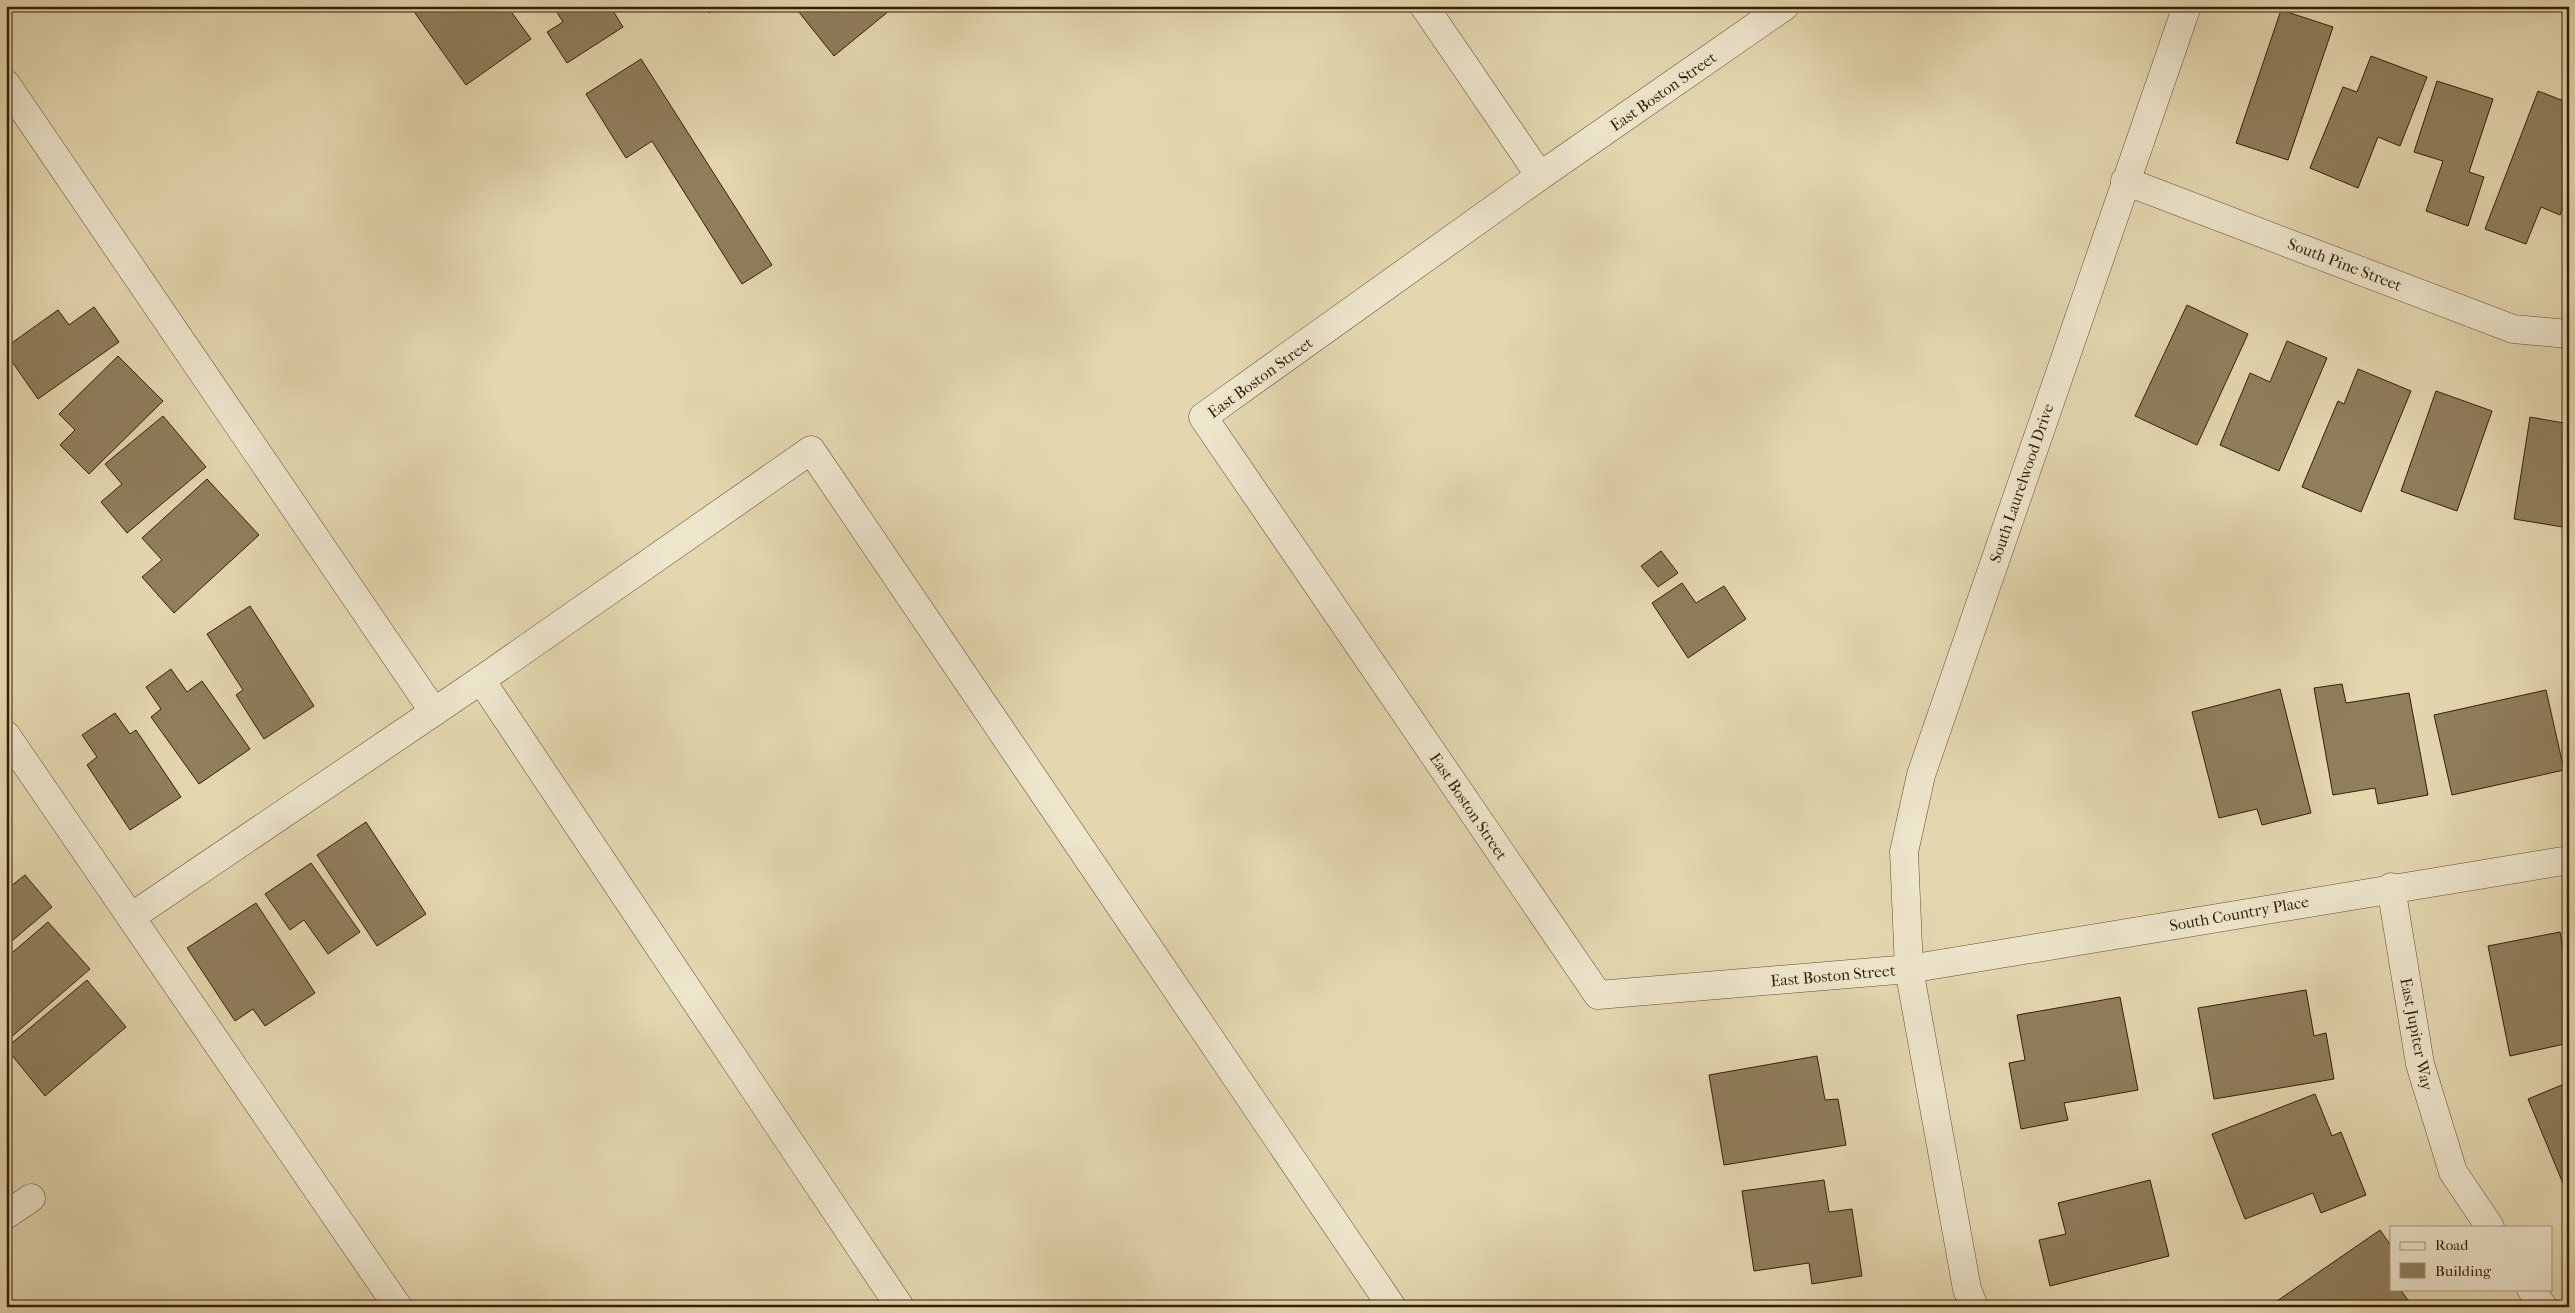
<svg xmlns="http://www.w3.org/2000/svg" width="2575" height="1313" font-family="'IM FELL French Canon',serif">
<style>
.building{fill:#907e5d;stroke:#351e03}
.lines{fill:none;stroke-linecap:round;stroke-linejoin:round}
.minor-casing{stroke:#614c2e;stroke-width:29}
.minor{stroke:#ede5cc;stroke-width:28}
.labels{text-anchor:middle;stroke-width:4;stroke-linejoin:round;paint-order:stroke}
.street-label{font-size:16px;fill:#351e03;stroke:#ede5cc}
</style>
<rect width="100%" height="100%" fill="#e4d7b0"/>
<filter id="stains"><feTurbulence type="fractalNoise" baseFrequency=".004" numOctaves="4"/><feColorMatrix values="0 0 0 0 .2 0 0 0 0 .09 0 0 0 0 .02 0 0 0 .5 -.17"/></filter>
<radialGradient id="worn" r=".72"><stop offset=".6" stop-color="#630" stop-opacity="0"/><stop offset="1" stop-color="#630" stop-opacity=".3"/></radialGradient>
<g class="building">
<polygon points="410,6 507,6 531,39 466,85"/>
<polygon points="553,6 610,6 623,27 567,63 547,32 563,22"/>
<polygon points="704,6 720,6 709,13"/>
<polygon points="794,6 895,6 834,56"/>
<polygon points="2281,10 2333,27 2288,160 2236,143"/>
<polygon points="2371,56 2427,77 2400,146 2378,137 2358,188 2310,168 2343,87 2357,92"/>
<polygon points="641,59 772,265 742,284 652,141 626,158 586,94"/>
<polygon points="2437,81 2493,99 2469,172 2484,177 2468,226 2426,211 2443,161 2414,152"/>
<polygon points="2538,91 2569,103 2569,192 2560,215 2541,207 2526,244 2485,229"/>
<polygon points="2187,305 2248,334 2197,445 2135,416"/>
<polygon points="94,307 119,342 38,399 6,353 6,347 58,310 69,325"/>
<polygon points="2287,341 2327,358 2279,471 2220,445 2250,373 2270,382"/>
<polygon points="118,356 163,401 89,474 60,445 75,430 59,414"/>
<polygon points="2358,369 2411,391 2361,512 2302,487 2338,401 2344,404"/>
<polygon points="2436,391 2492,411 2457,511 2401,491"/>
<polygon points="163,416 206,467 127,533 101,502 122,484 105,464"/>
<polygon points="2530,417 2569,424 2569,528 2514,519"/>
<polygon points="207,479 259,535 174,613 142,577 162,560 142,538"/>
<polygon points="1661,551 1678,573 1658,587 1641,566"/>
<polygon points="1682,583 1696,603 1724,586 1746,619 1688,658 1652,603"/>
<polygon points="250,606 314,706 264,739 236,695 243,690 207,634"/>
<polygon points="171,669 187,692 202,681 250,749 199,784 151,717 161,709 146,687"/>
<polygon points="2342,684 2346,703 2409,693 2428,795 2378,804 2375,788 2333,795 2314,688"/>
<polygon points="2280,689 2311,813 2262,825 2257,809 2219,818 2192,712"/>
<polygon points="2546,690 2564,770 2452,795 2434,715"/>
<polygon points="115,713 130,734 136,730 181,797 130,830 87,765 97,757 82,735"/>
<polygon points="366,822 426,914 377,946 317,855"/>
<polygon points="311,863 360,932 328,954 304,920 290,930 265,894"/>
<polygon points="25,875 52,907 6,946 6,890"/>
<polygon points="256,903 315,993 265,1026 253,1009 235,1021 187,948"/>
<polygon points="48,922 90,969 9,1039 6,1036 6,958"/>
<polygon points="2560,932 2569,980 2569,1043 2510,1056 2488,946"/>
<polygon points="87,980 126,1027 45,1096 6,1048"/>
<polygon points="2306,990 2314,1036 2326,1033 2334,1079 2214,1099 2198,1008"/>
<polygon points="2120,997 2138,1090 2064,1103 2068,1120 2021,1129 2009,1063 2025,1060 2017,1015"/>
<polygon points="1817,1056 1825,1100 1838,1099 1846,1145 1724,1165 1709,1075"/>
<polygon points="2569,1082 2569,1198 2528,1099"/>
<polygon points="2315,1094 2332,1136 2341,1132 2366,1195 2321,1213 2313,1193 2245,1219 2212,1134"/>
<polygon points="1824,1180 1829,1212 1852,1209 1862,1276 1812,1284 1809,1263 1754,1271 1742,1191"/>
<polygon points="2150,1180 2169,1256 2050,1286 2039,1240 2066,1234 2058,1203"/>
<polygon points="2380,1230 2391,1246 2391,1289 2400,1289 2413,1307 2281,1307 2277,1301"/>
</g>
<g class="lines">
<g class="minor-casing">
<g id="minor">
<polyline points="1424,6 1540,176"/>
<polyline points="1785,6 1540,176 1203,417 1598,995 1909,969 2569,860"/>
<polyline points="6,84 434,712"/>
<polyline points="2125,181 2513,329 2569,334"/>
<polyline points="481,680 900,1307"/>
<polyline points="6,735 398,1307"/>
<polyline points="2391,887 2420,1064 2453,1172 2490,1227"/>
<polyline points="131,917 481,680 811,450 1392,1307"/>
<polyline points="6,1215 31,1198"/>
<polyline points="2531,1289 2543,1307"/>
<polyline points="1974,1307 1967,1289 1909,969 1904,852 1921,775 2187,6"/>
</g>
</g>
<use href="#minor" class="minor"/>
</g>
<g class="labels">
<g class="street-label">
<text transform="translate(1663 91) rotate(-35)" y="6">East Boston Street</text>
<text transform="translate(2345 264) rotate(21)" y="6">South Pine Street</text>
<text transform="translate(1260 377) rotate(-36)" y="6">East Boston Street</text>
<text transform="translate(2021 483) rotate(-71)" y="6">South Laurelwood Drive</text>
<text transform="translate(1469 806) rotate(56)" y="6">East Boston Street</text>
<text transform="translate(2239 913) rotate(-10)" y="6">South Country Place</text>
<text transform="translate(1833 975) rotate(-5)" y="6">East Boston Street</text>
<text transform="translate(2417 1034) rotate(79)" y="6">East Jupiter Way</text>
</g>
</g>
<rect width="2575" height="1313" fill="none" stroke="#e4d7b0" stroke-width="25"/>
<rect x="8" y="8" width="2560" height="1298" fill="none" stroke="#351e03" stroke-width="2.5"/>
<rect x="12" y="12" width="2550" height="1288" fill="none" stroke="#351e03"/>
<rect x="2390" y="1226" width="162" height="65" fill="#ede5cc" stroke="#a3957c"/>
<rect x="2400" y="1242" width="25" height="8" fill="#ede5cc" stroke="#a3957c"/>
<text x="2435" y="1250" font-size="15" fill="#351e03">Road</text>
<rect x="2400" y="1263" width="25" height="15" fill="#907e5d" stroke="#a3957c"/>
<text x="2435" y="1276" font-size="15" fill="#351e03">Building</text>
<rect width="100%" height="100%" filter="url(#stains)"/>
<rect width="100%" height="100%" fill="url(#worn)"/>
</svg>
